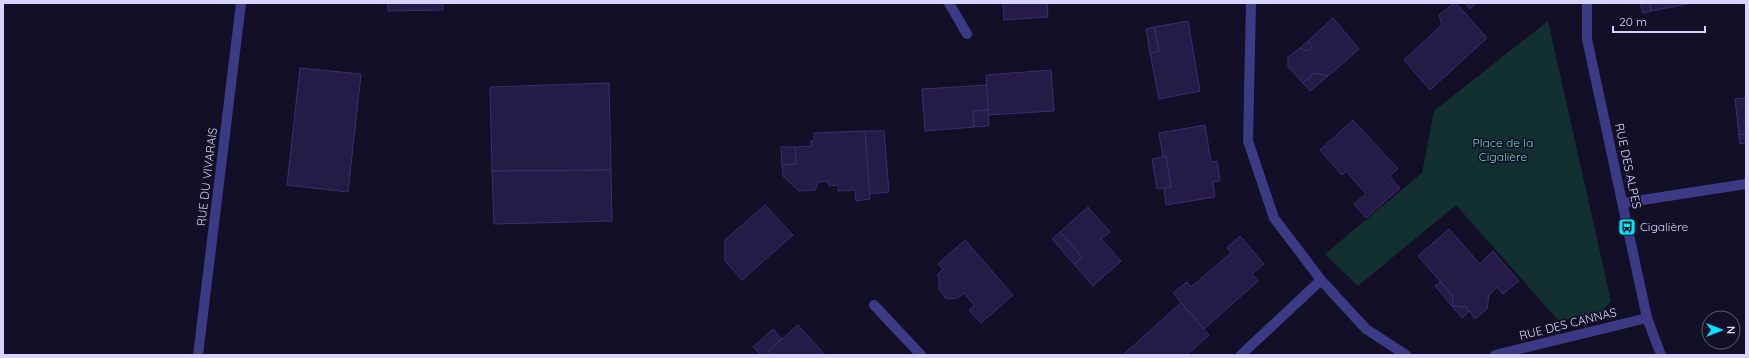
<svg xmlns="http://www.w3.org/2000/svg" width="1749" height="358" font-family="Quicksand,sans-serif">
<style>
.green{fill:#12302f}
.building{fill:#241b47;stroke:#3b2d73}
.lines{fill:none;stroke-linecap:round;stroke-linejoin:round}
.minor{stroke:#3d3a85;stroke-width:10}
.tertiary{stroke:#3d3a85;stroke-width:10}
.labels{text-anchor:middle;stroke-width:3.5;stroke-linejoin:round;paint-order:stroke}
.park-label{font-size:12px;fill:#5fe0c0;stroke:#130f26}
.street-label{font-size:12px;fill:#d9d4ff;stroke:#130f26}
.poi-label{font-size:12px;fill:#d9d4ff;stroke:#130f26;text-anchor:start}
</style>
<rect width="100%" height="100%" fill="#130f26"/>
<polygon class="green" points="1548,21 1611,301 1596,318 1558,320 1456,205 1358,286 1325,254 1422,173 1434,111"/>
<g class="building">
<polygon points="388,3 443,3 443,10 388,11"/>
<polygon points="1003,3 1047,3 1048,17 1004,20"/>
<polygon points="1454,3 1456,3 1487,38 1430,90 1404,60 1442,25 1439,15"/>
<polygon points="1465,3 1477,3 1470,9"/>
<polygon points="1640,3 1650,3 1651,11 1643,13"/>
<polygon points="1650,3 1692,3 1651,11"/>
<polygon points="1333,18 1359,49 1328,76 1314,73 1303,83 1288,67 1288,57 1300,48 1308,51 1312,47 1308,41"/>
<polygon points="1188,21 1200,91 1159,99 1150,53 1159,51 1154,27"/>
<polygon points="1154,27 1159,51 1150,53 1146,29"/>
<polygon points="1308,41 1312,47 1308,51 1300,48"/>
<polygon points="300,68 361,74 348,192 287,185"/>
<polygon points="1051,70 1054,111 988,115 986,75"/>
<polygon points="1314,73 1328,76 1310,91 1303,83"/>
<polygon points="609,83 611,170 492,171 490,87"/>
<polygon points="987,85 988,110 973,111 974,127 925,131 922,89"/>
<polygon points="1746,98 1746,134 1739,135 1735,99"/>
<polygon points="988,110 989,126 974,127 973,111"/>
<polygon points="1353,120 1398,169 1389,176 1400,188 1366,218 1354,204 1366,194 1346,171 1342,175 1320,150"/>
<polygon points="1205,125 1211,162 1217,161 1220,181 1213,182 1215,197 1166,205 1164,188 1171,187 1166,156 1163,157 1159,133"/>
<polygon points="865,131 884,131 889,192 869,194"/>
<polygon points="865,131 870,199 856,201 855,190 838,191 838,185 829,186 828,181 818,182 815,190 799,191 783,176 782,165 796,164 795,147 811,146 811,141 814,140 814,133"/>
<polygon points="1746,134 1746,143 1740,144 1739,135"/>
<polygon points="781,147 795,147 796,164 782,165"/>
<polygon points="1166,156 1171,187 1157,189 1152,159"/>
<polygon points="611,170 612,221 494,224 492,171"/>
<polygon points="765,205 793,235 742,280 725,261 725,240"/>
<polygon points="1088,207 1110,232 1101,239 1121,261 1093,286 1074,264 1082,257 1060,232"/>
<polygon points="1449,229 1480,264 1493,251 1519,281 1503,294 1497,287 1489,295 1487,309 1475,319 1466,307 1452,306 1453,296 1418,256"/>
<polygon points="1060,232 1082,257 1074,264 1052,239"/>
<polygon points="1240,236 1264,264 1252,274 1258,281 1204,329 1173,293 1187,282 1191,287 1231,253 1227,248"/>
<polygon points="965,240 1013,295 981,323 969,310 974,305 964,293 958,298 946,299 939,289 939,278 937,275 943,269 938,264"/>
<polygon points="1440,282 1453,296 1452,306 1435,286"/>
<polygon points="1181,303 1209,335 1187,355 1125,355 1124,354"/>
<polygon points="1452,306 1466,307 1469,311 1462,318"/>
<polygon points="798,325 825,355 772,355 769,350"/>
<polygon points="773,329 782,339 769,350 772,355 761,355 753,347"/>
</g>
<g class="lines">
<g class="minor">
<polyline points="949,3 967,34"/>
<polyline points="1623,203 1746,184"/>
<polyline points="1321,280 1366,329 1406,355"/>
<polyline points="874,305 921,355"/>
<polyline points="198,355 241,3"/>
<polyline points="1241,355 1321,280 1274,218 1248,141 1251,3"/>
<polyline points="1495,355 1647,318"/>
</g>
<polyline class="tertiary" points="1587,3 1587,39 1647,318 1661,355"/>
</g>
<defs>
<g id="bus-square" transform="scale(0.9)"><rect x="-9" y="-9" width="18" height="18" rx="4" fill="#00e5ff" stroke="#130f26"/><path d="M-5-6H5V4H4V6H2V4H-2V6H-4V4H-5ZM-3.5-4V0h7V-4ZM-3.5 1.2v1.5H-2V1.2ZM2 1.2v1.5H3.5V1.2Z" fill="#111"/></g>
</defs>
<g fill-rule="evenodd">
<use href="#bus-square" x="1627" y="227"/>
</g>
<g class="labels">
<g class="park-label">
<text x="1503" y="147">Place de la<tspan x="1503" dy="14">Cigalière</tspan></text>
</g>
<g class="street-label">
<text transform="translate(1628 166) rotate(78)" y="4">RUE DES ALPES</text>
<text transform="translate(207 177) rotate(-83)" y="4">RUE DU VIVARAIS</text>
<text transform="translate(1568 324) rotate(-14)" y="4">RUE DES CANNAS</text>
</g>
<g class="poi-label">
<text x="1640" y="231">Cigalière</text>
</g>
</g>
<rect width="1749" height="358" fill="none" stroke="#d9d4ff" stroke-width="8"/>
<g transform="translate(1721 330) rotate(90)"><circle r="19" fill="#130f26" stroke="#625e7d"/>
<path d="M0-3L7 15L0 10L-7 15Z" fill="#00e5ff"/>
<text y="-6" font-size="11" font-weight="bold" text-anchor="middle" fill="#d9d4ff">N</text>
</g>
<path d="M1613 26v6h92v-6" fill="none" stroke="#d9d4ff" stroke-width="2"/>
<text x="1619" y="26" font-size="12" fill="#d9d4ff" stroke="#130f26" stroke-width="3" paint-order="stroke">20 m</text>
</svg>
